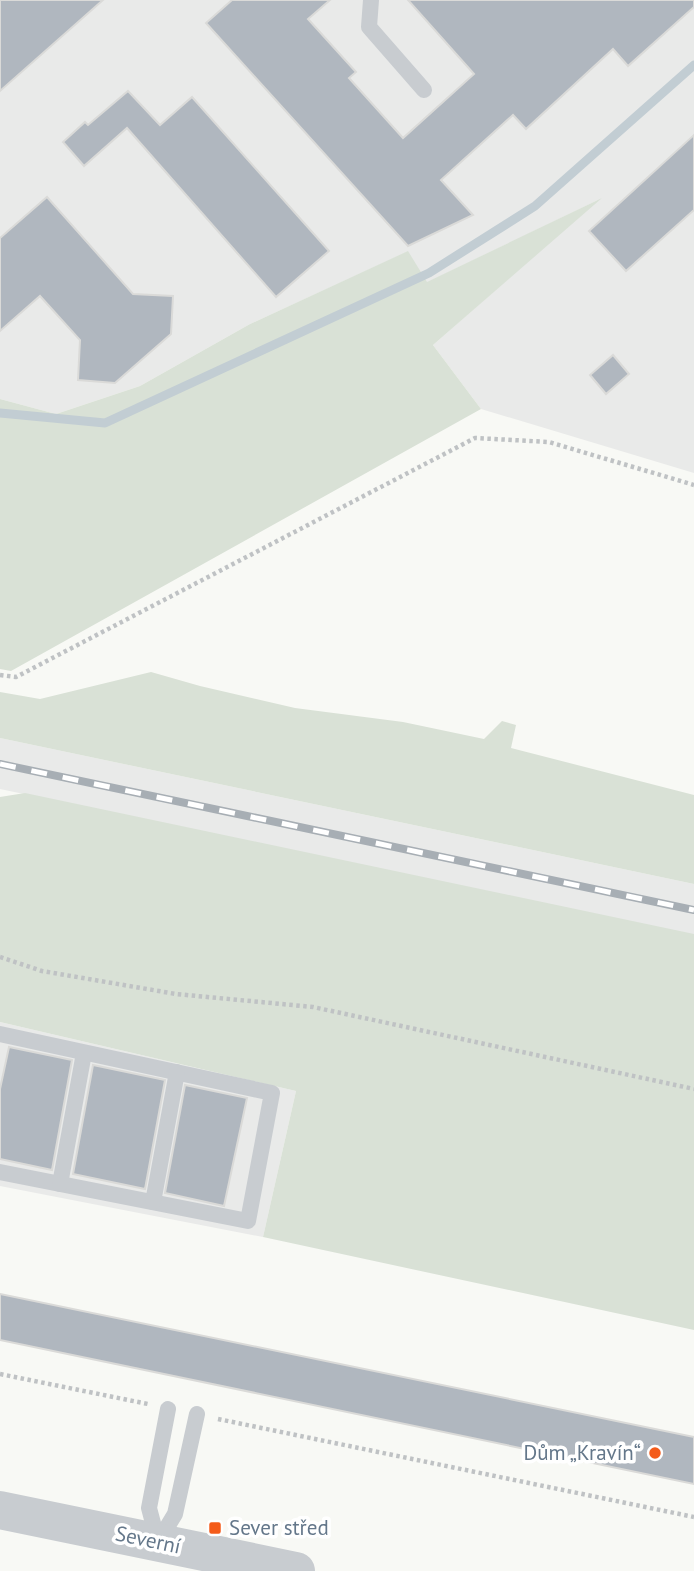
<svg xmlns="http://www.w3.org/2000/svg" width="694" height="1571" font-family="'PT Sans',sans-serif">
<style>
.built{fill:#e9eae9}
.green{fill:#d9e1d6}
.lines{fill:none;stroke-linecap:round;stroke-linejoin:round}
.stream{stroke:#c2cdd3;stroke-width:9}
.building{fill:#b0b7bf;stroke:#dadad8;stroke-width:2}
.path{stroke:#bfc2c4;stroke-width:4.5;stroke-dasharray:3.5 3.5;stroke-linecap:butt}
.service{stroke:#c8ccd0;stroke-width:16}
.tertiary{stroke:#c8ccd0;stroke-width:38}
.rail-casing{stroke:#a7aeb4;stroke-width:8}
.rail{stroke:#fff;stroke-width:5;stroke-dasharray:16;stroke-linecap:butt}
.poi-dot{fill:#f45b1a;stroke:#fff;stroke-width:2.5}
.labels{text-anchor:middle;stroke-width:7;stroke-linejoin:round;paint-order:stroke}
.poi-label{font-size:21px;fill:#64778a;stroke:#fff;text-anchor:end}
.street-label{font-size:21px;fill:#64778a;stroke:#fff}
</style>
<rect width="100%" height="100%" fill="#f8f9f5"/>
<g class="built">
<polygon points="0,0 694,0 694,473 481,409 433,345 598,200 426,283 407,252 250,324 140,386 56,414 0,399"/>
<polygon points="0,738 694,884 694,935 0,789"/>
<polygon points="0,1022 296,1091 263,1237 0,1186"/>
</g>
<g class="green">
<polygon points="602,198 433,345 481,409 11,671 0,669 0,399 56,414 140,386 250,324 408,251 427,282"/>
<polygon points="151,672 200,686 295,708 403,722 484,739 502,721 516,725 511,748 694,795 694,884 0,738 0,692 40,699"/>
<polygon points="25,793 694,934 694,1330 263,1237 296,1091 0,1022 0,797"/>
</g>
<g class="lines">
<polyline class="stream" points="0,413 105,423 429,273 535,206 694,65"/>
</g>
<g class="building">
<polygon points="0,0 103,0 0,91"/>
<polygon points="232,0 330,0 308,19 356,72 349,78 403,138 474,74 408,0 694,0 694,7 628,66 613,49 526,129 513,115 441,180 473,215 408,246 206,23"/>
<polygon points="128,91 160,125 192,97 329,251 276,297 127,128 84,166 63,142 85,122 88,125"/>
<polygon points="694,135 694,210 626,271 589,231"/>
<polygon points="47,197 133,294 173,296 171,334 115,383 78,380 80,340 40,296 0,331 0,238"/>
<polygon points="613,355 629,374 606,394 590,375"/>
<polygon points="9,1047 72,1060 52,1170 0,1159 0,1089"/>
<polygon points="93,1065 165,1080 145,1189 73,1174"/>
<polygon points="185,1085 247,1098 224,1206 165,1193"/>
<polygon points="0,1294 694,1437 694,1484 0,1340"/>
</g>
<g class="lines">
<g class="path">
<polyline points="0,675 16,677 475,438 549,442 694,485"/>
<polyline points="0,957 42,971 176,994 313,1007 694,1089"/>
<polyline points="0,1374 148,1404"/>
<polyline points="218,1419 694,1517"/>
</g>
<g class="service">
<polyline points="371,0 369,27 424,90"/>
<polyline points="0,1034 272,1093 248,1221 0,1172"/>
<polyline points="60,1184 84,1053"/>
<polyline points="153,1202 177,1072"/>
<polyline points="158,1542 149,1508 168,1409"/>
<polyline points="158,1542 175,1514 197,1414"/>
</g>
<polyline class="tertiary" points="0,1510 296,1571"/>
<g class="rail-casing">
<polyline id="rail" points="0,764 694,910"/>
</g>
<use href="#rail" class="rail"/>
</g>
<g class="poi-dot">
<circle cx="655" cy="1453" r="7"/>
<rect x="208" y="1521" width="14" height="14" rx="3.5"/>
</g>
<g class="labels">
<g class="poi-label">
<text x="641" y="1460">Dům „Kravín“</text>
<text x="229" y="1535" text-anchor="start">Sever střed</text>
</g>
<g class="street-label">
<text transform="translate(148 1540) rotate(12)" y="7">Severní</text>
</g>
</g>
</svg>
